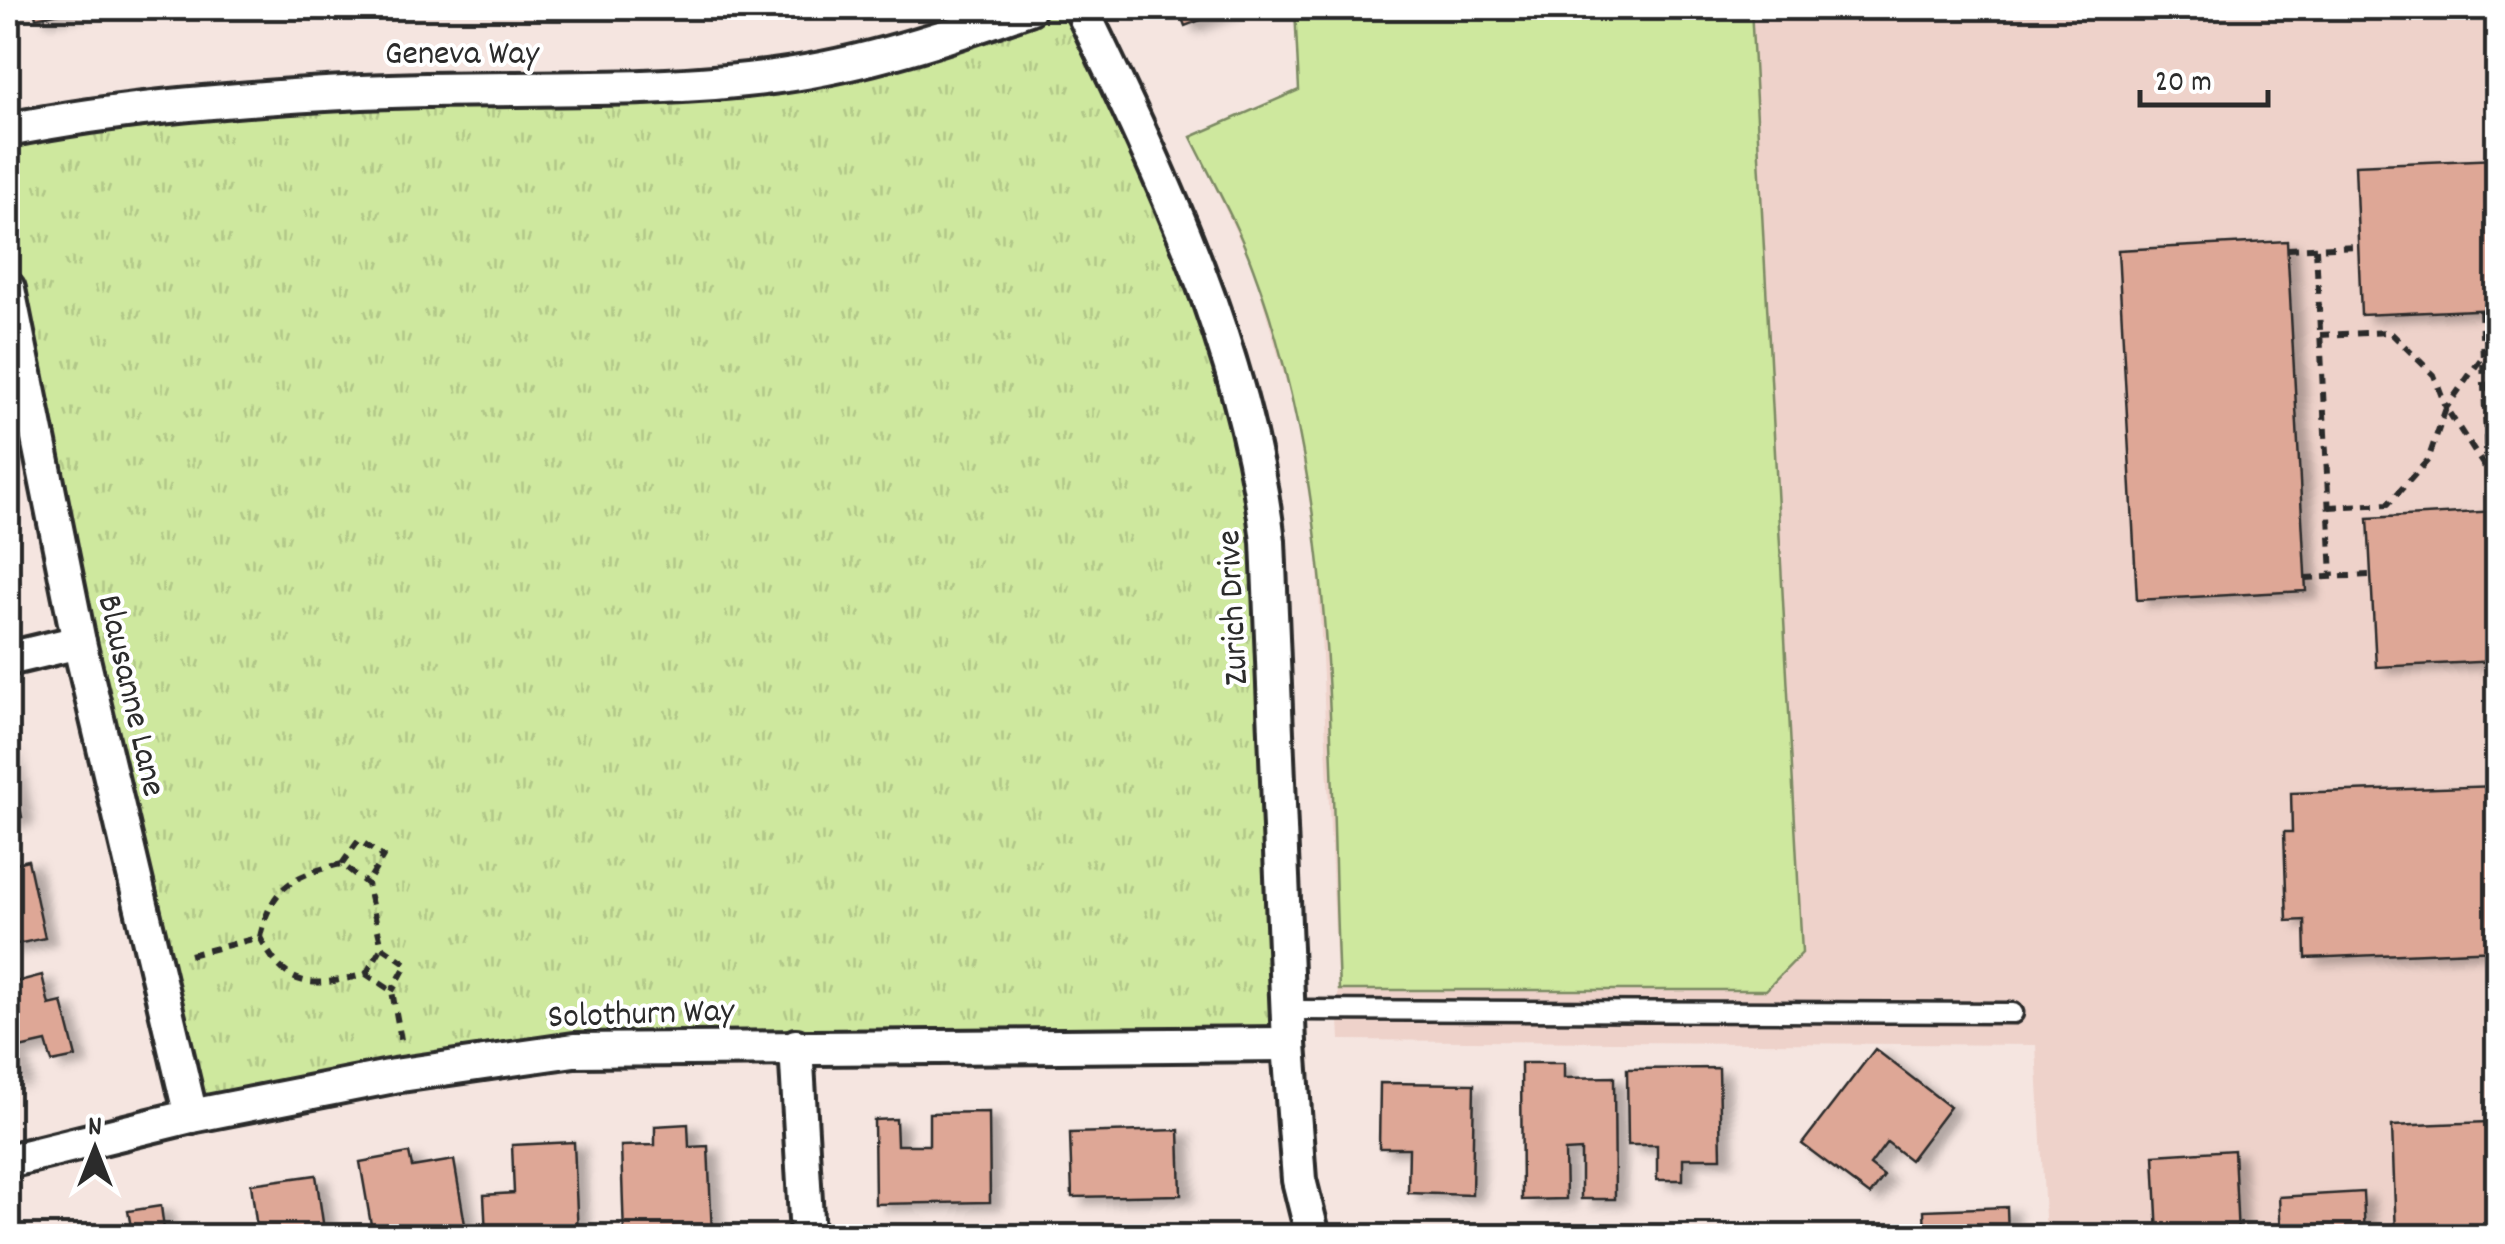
<svg xmlns="http://www.w3.org/2000/svg" width="2505" height="1244" font-family="Dekko,sans-serif">
<style>
.built{fill:#eed2ca}
.green{fill:#cee89e;stroke:#7c8a64;stroke-width:2.5}
.park{fill:url(#park-tufts);stroke:#7c8a64;stroke-width:2.5}
.building{fill:#dea796;stroke:#2b2b2b;stroke-width:2.5;filter:url(#shadow)}
.lines{fill:none;stroke-linecap:round;stroke-linejoin:round}
.service-casing{stroke:#2b2b2b;stroke-width:25}
.minor-casing{stroke:#2b2b2b;stroke-width:40}
.path{stroke:#2b2b2b;stroke-width:6;stroke-dasharray:10 8;stroke-linecap:butt}
.service{stroke:#fff;stroke-width:18}
.minor{stroke:#fff;stroke-width:32}
.labels{text-anchor:middle;stroke-width:8;stroke-linejoin:round;paint-order:stroke}
.street-label{font-size:35px;fill:#2b2b2b;stroke:#fff}
</style>
<defs>
<pattern id="park-tufts" width="24" height="20" patternUnits="userSpaceOnUse" patternTransform="scale(2.5)"><rect width="24" height="20" fill="#cee89e"/><path d="M3 7l-1-3M5 7V3M7 7l1-3M15 17l-1-3M17 17v-4M19 17l1-3" fill="none" stroke="#b1c788"/></pattern>
<filter id="shadow"><feDropShadow dx="11" dy="6" stdDeviation="5" flood-color="#0004"/></filter>
</defs>
<rect width="100%" height="100%" fill="#f5e5e0"/>
<filter id="ink" filterUnits="userSpaceOnUse"><feTurbulence type="fractalNoise" baseFrequency=".01" numOctaves="2"/><feDisplacementMap in="SourceGraphic" scale="20" xChannelSelector="R" yChannelSelector="G"/><feConvolveMatrix kernelMatrix="1 2 1 2 8 2 1 2 1" color-interpolation-filters="sRGB"/></filter>
<g filter="url(#ink)">
<polygon class="built" points="1295,8 2497,8 2497,1236 2046,1236 2036,1045 1340,1040 1317,550 1296,417 1253,268 1191,137 1299,90"/>
<path class="green" d="M1295 8H1751L1802 953 1766 990H1339C1329 751 1339 496 1253 268 1237 223 1212 180 1191 137L1299 90Z"/>
<polygon class="park" points="1029,8 1081,8 1260,478 1289,1044 574,1050 191,1116 8,289 8,130 780,76"/>
<g class="building">
<polygon points="34,8 84,8 36,18"/>
<polygon points="1178,8 1232,8 1185,26"/>
<polygon points="2498,159 2498,309 2361,315 2355,165"/>
<polygon points="2287,241 2306,591 2137,600 2118,250"/>
<polygon points="2498,511 2498,661 2376,667 2368,518"/>
<polygon points="8,747 22,817 8,820"/>
<polygon points="2498,786 2498,950 2306,958 2305,920 2287,921 2284,832 2292,832 2291,793"/>
<polygon points="28,860 45,938 8,946 8,865"/>
<polygon points="42,975 49,1005 62,1002 76,1057 52,1062 46,1042 15,1049 21,1076 8,1079 8,984"/>
<polygon points="1875,1049 1950,1107 1910,1160 1887,1142 1870,1165 1884,1176 1870,1195 1802,1144"/>
<polygon points="1521,1063 1564,1063 1564,1078 1614,1077 1615,1199 1581,1199 1581,1150 1565,1151 1566,1199 1522,1200"/>
<polygon points="1719,1068 1721,1158 1683,1158 1683,1180 1657,1180 1657,1145 1628,1145 1627,1069"/>
<polygon points="1380,1083 1474,1084 1472,1195 1408,1193 1409,1148 1379,1148"/>
<polygon points="989,1112 990,1202 875,1204 874,1120 896,1119 897,1145 929,1145 929,1113"/>
<polygon points="2488,1122 2490,1236 2396,1236 2392,1126"/>
<polygon points="688,1124 689,1147 708,1146 712,1234 624,1236 621,1146 655,1145 655,1126"/>
<polygon points="1179,1130 1181,1195 1072,1197 1070,1133"/>
<polygon points="574,1142 578,1236 486,1236 484,1195 514,1193 512,1145"/>
<polygon points="2234,1150 2238,1236 2158,1236 2154,1155"/>
<polygon points="409,1153 412,1167 454,1160 467,1236 373,1236 360,1162"/>
<polygon points="316,1175 325,1236 253,1236 258,1236 251,1184"/>
<polygon points="2363,1192 2365,1236 2281,1236 2279,1197"/>
<polygon points="161,1206 164,1229 188,1225 190,1236 108,1236 132,1232 128,1211"/>
<polygon points="2007,1207 2008,1236 1925,1236 1924,1210"/>
</g>
<g class="lines">
<g class="service-casing">
<polyline id="service" points="1288,1010 2013,1013"/>
</g>
<g class="minor-casing">
<g id="minor">
<path d="M1081 8C1163 178 1246 351 1268 541L1289 1044 1299 1180 1313 1236"/>
<path d="M8 130C123 107 244 98 362 92 501 85 642 95 780 76 866 64 947 37 1029 8"/>
<polyline points="8,289 79,642 191,1116"/>
<polyline points="8,659 79,642"/>
<polyline points="796,1046 807,1236"/>
<polyline points="8,1161 191,1116 394,1076 574,1050 1289,1044"/>
</g>
</g>
<g class="path">
<polyline points="2316,248 2332,577"/>
<polyline points="2288,249 2358,246"/>
<polyline points="2481,310 2489,512"/>
<polyline points="2320,335 2390,332 2434,375 2446,408 2483,356 2498,369"/>
<polyline points="2329,507 2388,504 2428,460 2446,408 2488,472 2498,459"/>
<polyline points="2305,578 2371,575"/>
<polyline points="342,864 359,840 383,857 367,883"/>
<path d="M260 937C271 887 294 874 342 864L367 884 382 947 407 964 392 991"/>
<path d="M190 955 260 937C288 992 313 987 366 974L392 991 401 1040"/>
<polyline points="366,974 382,947"/>
</g>
<use href="#service" class="service"/>
<use href="#minor" class="minor"/>
</g>
</g>
<g class="labels">
<g class="street-label">
<text x="462" y="63">Geneva Way</text>
<text transform="translate(1230 608) rotate(-93)" y="12">Zurich Drive</text>
<text transform="translate(134 695) rotate(77)" y="12">Blausanne Lane</text>
<text transform="translate(641 1011) rotate(-2)" y="12">Solothurn Way</text>
</g>
</g>
<rect width="2505" height="1244" fill="none" stroke="#fff" stroke-width="40"/>
<rect x="20" y="20" width="2465" height="1204" fill="none" stroke="#2b2b2b" stroke-width="4" filter="url(#ink)"/>
<g transform="translate(95 1149)" stroke="#ffffff" stroke-width="8" paint-order="stroke">
<path d="M0-8L18 38L0 25L-18 38Z" fill="#2b2b2b"/>
<text y="-15" font-size="28" font-weight="bold" text-anchor="middle" fill="#2b2b2b">N</text>
</g>
<path d="M2140 90v15h128v-15" fill="none" stroke="#2b2b2b" stroke-width="5"/>
<text x="2155" y="90" font-size="30" fill="#2b2b2b" stroke="#ffffff" stroke-width="8" paint-order="stroke">20 m</text>
</svg>
